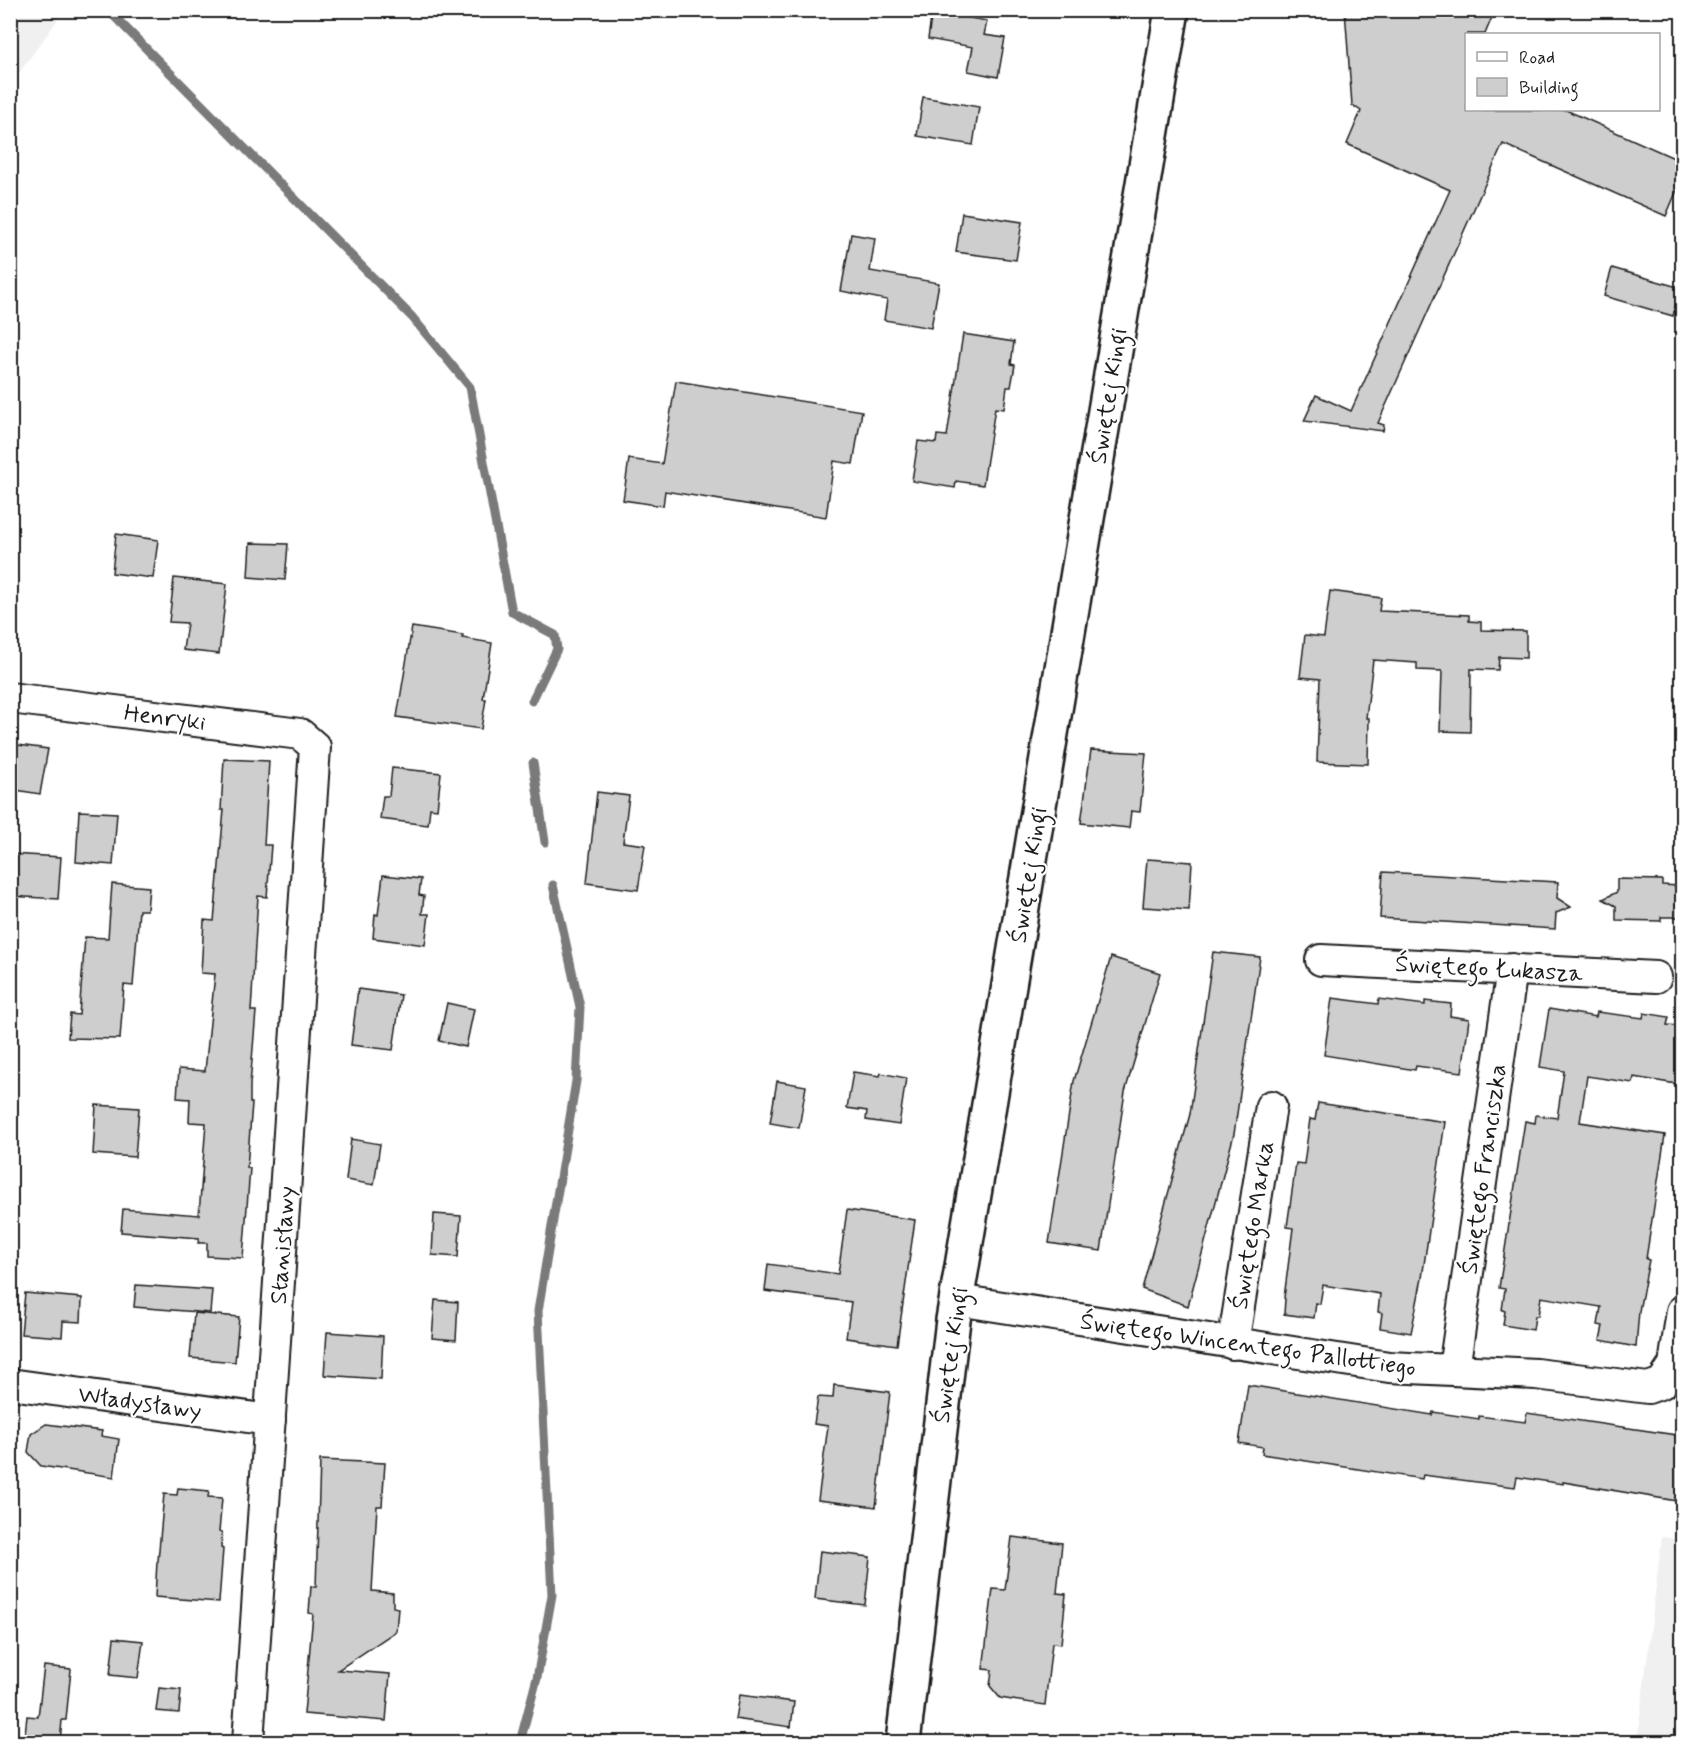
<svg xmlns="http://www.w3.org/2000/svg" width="1693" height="1753" font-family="Mynerve,sans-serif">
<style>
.built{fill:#f0f0f0}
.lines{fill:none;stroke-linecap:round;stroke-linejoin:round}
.stream{stroke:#7a7a7a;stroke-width:9}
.building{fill:#cecece;stroke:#1c1c1c;stroke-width:1.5}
.street-casing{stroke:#1c1c1c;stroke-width:34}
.secondary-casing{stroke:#1c1c1c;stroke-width:38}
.street{stroke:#fff;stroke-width:30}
.secondary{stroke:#fff;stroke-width:33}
.labels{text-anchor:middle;stroke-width:4.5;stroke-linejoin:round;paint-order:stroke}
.street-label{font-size:24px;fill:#1c1c1c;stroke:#fff}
</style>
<rect width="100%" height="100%" fill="#fff"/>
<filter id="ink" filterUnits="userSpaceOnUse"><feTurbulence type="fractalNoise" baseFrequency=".0167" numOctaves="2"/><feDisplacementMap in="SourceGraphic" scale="12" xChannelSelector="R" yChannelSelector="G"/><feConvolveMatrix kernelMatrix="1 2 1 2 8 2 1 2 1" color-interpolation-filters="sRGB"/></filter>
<g filter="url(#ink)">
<g class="built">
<polygon points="11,10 64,11 11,84 10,11"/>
<polygon points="1662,1537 1682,1540 1682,1742 1637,1742"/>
</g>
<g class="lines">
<g class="stream">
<polyline points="108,10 412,317 470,387 512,612 555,635 557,649 532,701"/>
<polyline points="533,763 545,842"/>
<polyline points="520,1742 537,1678 552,1595 538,1311 576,1081 580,1007 553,885"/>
</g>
</g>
<g class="building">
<polygon points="1345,10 1495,10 1485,34 1467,34 1467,110 1566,110 1683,162 1683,176 1666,216 1503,144 1378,423 1384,425 1383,431 1304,421 1316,395 1351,411 1450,190 1347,144 1361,111 1352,105"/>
<polygon points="932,11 987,21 984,35 1005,38 998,77 968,71 973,47 928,39"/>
<polygon points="923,97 979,107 973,145 917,136"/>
<polygon points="962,213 1022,222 1016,260 956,252"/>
<polygon points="851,234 875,238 870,271 939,283 931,328 884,320 887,300 841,291"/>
<polygon points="1612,268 1681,288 1673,316 1604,296"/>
<polygon points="963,334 1014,342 1011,364 1015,365 1011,387 1007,387 1004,409 995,408 983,485 956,481 955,488 912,481 918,441 936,443 937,435 947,436"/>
<polygon points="676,381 862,411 853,464 834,461 826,517 665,491 663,506 623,500 629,459 662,464"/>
<polygon points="116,534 158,540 153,578 112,573"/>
<polygon points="250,543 288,544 285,580 248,577"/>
<polygon points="174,578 227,584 219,654 183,650 187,623 169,622"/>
<polygon points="1330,591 1381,598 1379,611 1469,615 1469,621 1481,622 1481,630 1526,631 1526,658 1499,657 1498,670 1471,669 1470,732 1440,731 1442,671 1417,670 1417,663 1373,660 1366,718 1369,718 1368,764 1317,762 1320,679 1300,677 1305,635 1324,637"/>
<polygon points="412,627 463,635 462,638 492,643 483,699 486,699 481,729 397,717"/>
<polygon points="10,744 48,749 40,794 10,789"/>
<polygon points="1091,750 1146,753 1140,812 1131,811 1129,828 1081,823"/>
<polygon points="224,759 269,761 264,845 271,845 267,897 258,896 251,1011 256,1011 250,1085 250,1103 252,1103 247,1168 250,1168 243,1258 207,1256 207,1243 198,1243 199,1238 121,1232 123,1209 199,1215 206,1123 189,1122 190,1099 177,1098 179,1069 205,1071 215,974 201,973 204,920 214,921 224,810 221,810"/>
<polygon points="392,768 441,773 437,809 430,808 428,825 380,819 383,796 389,796"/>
<polygon points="597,792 629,796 623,842 645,845 638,890 587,883"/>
<polygon points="79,811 117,813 113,865 76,862"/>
<polygon points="10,854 61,857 58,899 10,896"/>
<polygon points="1147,859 1192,862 1189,910 1143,907"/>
<polygon points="1383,872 1558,882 1557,898 1571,907 1556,913 1555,929 1380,918"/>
<polygon points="383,875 421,879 419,895 424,896 422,914 429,914 425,945 373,938 375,914 378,915"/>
<polygon points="1617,879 1662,880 1662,885 1680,886 1679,917 1661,917 1661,921 1616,920 1616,906 1603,899 1617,892"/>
<polygon points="112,884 149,887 147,910 139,910 133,986 124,985 120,1039 68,1038 70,1014 79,1015 85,937 108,938"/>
<polygon points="1213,952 1260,957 1234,1134 1188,1306 1142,1289 1190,1114"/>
<polygon points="1111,957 1160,973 1125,1092 1101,1251 1049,1243 1074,1081"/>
<polygon points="358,989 401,995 393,1050 351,1045"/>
<polygon points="1332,998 1378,1004 1379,999 1425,1005 1425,1001 1451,1004 1450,1016 1469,1019 1462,1072 1416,1066 1415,1070 1324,1055"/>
<polygon points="447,1003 474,1009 466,1047 439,1041"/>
<polygon points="1549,1009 1596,1017 1597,1012 1643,1018 1644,1013 1669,1017 1667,1025 1679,1026 1679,1030 1683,1031 1683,1085 1634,1077 1633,1083 1587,1076 1580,1122 1665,1135 1646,1259 1649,1260 1639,1311 1636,1347 1600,1340 1603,1326 1598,1325 1601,1307 1541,1297 1538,1316 1535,1316 1533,1330 1503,1325 1505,1311 1502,1310 1505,1289 1499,1288 1525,1121 1535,1123 1536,1115 1557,1118 1564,1071 1540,1067"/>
<polygon points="853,1072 880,1076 881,1073 906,1078 899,1125 866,1120 867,1111 847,1108"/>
<polygon points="777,1081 806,1086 799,1128 770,1123"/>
<polygon points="1318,1103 1445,1122 1422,1278 1411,1333 1380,1328 1382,1313 1378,1312 1380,1294 1323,1285 1320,1304 1316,1303 1314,1318 1284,1314 1285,1299 1284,1298 1293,1228 1287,1227 1296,1163 1304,1164 1310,1119 1315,1120"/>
<polygon points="96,1105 139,1108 135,1157 93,1154"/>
<polygon points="351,1139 380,1144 374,1185 346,1180"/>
<polygon points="847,1210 915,1220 897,1345 846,1338 851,1302 765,1291 768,1264 838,1274"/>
<polygon points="434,1214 461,1216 458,1257 432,1255"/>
<polygon points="136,1285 212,1290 210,1313 134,1307"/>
<polygon points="25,1293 82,1298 81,1322 63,1321 62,1337 21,1334"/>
<polygon points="435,1300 458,1302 456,1340 432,1338"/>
<polygon points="194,1313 239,1317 235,1362 190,1358"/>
<polygon points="327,1332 383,1336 381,1379 324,1375"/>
<polygon points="834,1385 890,1392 876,1507 818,1500 828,1426 814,1424 818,1397 833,1398"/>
<polygon points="1248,1385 1432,1415 1433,1412 1479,1419 1479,1416 1525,1422 1527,1413 1683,1436 1683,1502 1563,1482 1563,1484 1517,1477 1515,1487 1423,1475 1422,1479 1262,1454 1263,1447 1239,1443"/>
<polygon points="46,1424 102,1431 101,1436 119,1439 114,1477 41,1466 28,1452 31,1434"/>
<polygon points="320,1460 385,1463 382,1506 377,1506 372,1591 393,1593 393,1607 398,1608 396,1631 338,1670 390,1674 386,1721 304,1714 313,1614 309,1613 311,1586 316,1587"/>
<polygon points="178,1488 209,1491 208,1497 222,1498 219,1532 222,1532 221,1548 223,1549 219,1602 155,1597 157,1562 158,1561 164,1494 177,1495"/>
<polygon points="1012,1537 1062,1543 1057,1593 1066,1594 1061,1644 1052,1643 1045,1705 1000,1698 990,1686 992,1670 983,1669 993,1589 1005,1590"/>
<polygon points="820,1551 870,1557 865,1605 815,1599"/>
<polygon points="114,1638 143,1641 138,1678 110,1675"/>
<polygon points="44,1666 71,1669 66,1720 62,1720 60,1743 24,1743 27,1716 38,1717"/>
<polygon points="159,1688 181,1690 179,1713 156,1711"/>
<polygon points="739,1695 794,1702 791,1727 735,1719"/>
</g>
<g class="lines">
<g class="street-casing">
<g id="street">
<polyline points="10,698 300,734 315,747 248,1742"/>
<polyline points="1321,960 1656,977"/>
<polyline points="957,1300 1389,1367 1536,1374 1648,1388 1662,1383 1674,1365 1682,1311"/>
<polyline points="1233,1344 1271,1106"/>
<polyline points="1454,1369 1512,969"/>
<polyline points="10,1384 270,1420"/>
</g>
</g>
<g class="secondary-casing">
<polyline id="secondary" points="903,1742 953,1320 1172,10"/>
</g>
<use href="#street" class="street"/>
<use href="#secondary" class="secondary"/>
</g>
</g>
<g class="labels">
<g class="street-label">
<text transform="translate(1108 396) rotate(-81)" y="8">Świętej Kingi</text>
<text transform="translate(165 717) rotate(7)" y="8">Henryki</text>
<text transform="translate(1028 875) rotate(-81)" y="8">Świętej Kingi</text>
<text transform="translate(1489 968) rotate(3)" y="8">Świętego Łukasza</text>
<text transform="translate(1483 1169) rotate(-82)" y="8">Świętego Franciszka</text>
<text transform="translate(1252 1225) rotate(-81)" y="8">Świętego Marka</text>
<text transform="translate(282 1245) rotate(-86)" y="8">Stanisławy</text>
<text transform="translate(1248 1344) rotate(8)" y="8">Świętego Wincentego Pallottiego</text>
<text transform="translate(950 1355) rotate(-82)" y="8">Świętej Kingi</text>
<text transform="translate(140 1402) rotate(8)" y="8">Władysławy</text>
</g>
</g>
<rect width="1693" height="1753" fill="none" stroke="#fff" stroke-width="36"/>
<rect x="18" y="18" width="1657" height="1717" fill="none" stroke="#1c1c1c" stroke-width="2" filter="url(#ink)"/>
<rect x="1465" y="33" width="195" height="78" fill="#ffffff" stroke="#a4a4a4" stroke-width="1.5"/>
<rect x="1477" y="52" width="30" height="9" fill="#ffffff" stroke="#a4a4a4" stroke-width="1.5"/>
<text x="1519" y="63" font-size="18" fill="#1c1c1c">Road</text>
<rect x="1477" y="78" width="30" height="18" fill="#cecece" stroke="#a4a4a4" stroke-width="1.5"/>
<text x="1519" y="93" font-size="18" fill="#1c1c1c">Building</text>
</svg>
